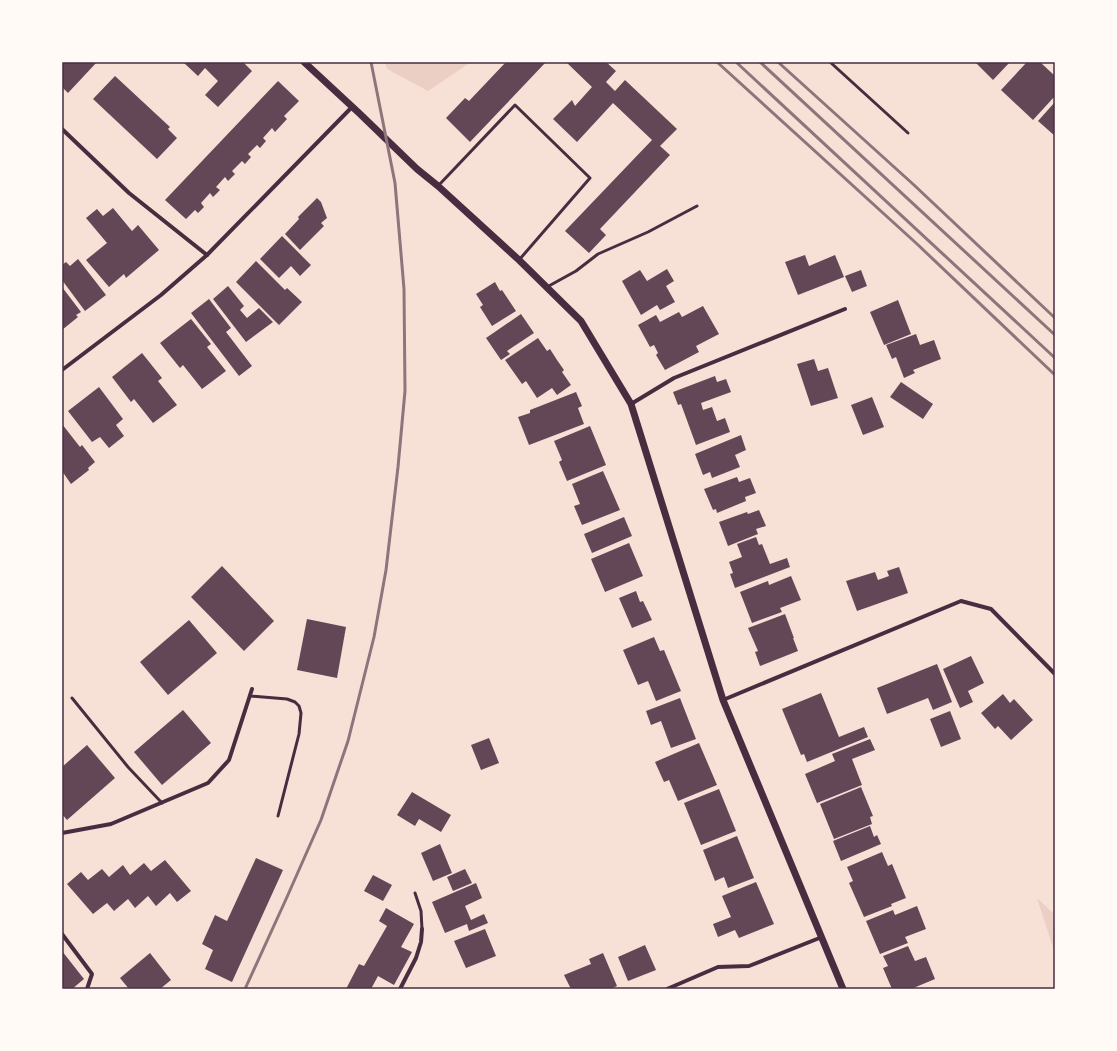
<svg xmlns="http://www.w3.org/2000/svg" width="1117" height="1051" font-family="'Sofia Sans Condensed',sans-serif">
<style>
.green{fill:#ebcfc5}
.building{fill:#644757}
.lines{fill:none;stroke-linecap:round;stroke-linejoin:round}
.service{stroke:#4a2c40;stroke-width:3}
.minor{stroke:#4a2c40;stroke-width:4}
.tertiary{stroke:#4a2c40;stroke-width:7}
.rail{stroke:#8f747c;stroke-width:3}
.neatline{fill:none;stroke:#4a2c40;stroke-width:1.5}
</style>
<rect width="100%" height="100%" fill="#f7e1d7"/>
<g class="green">
<polygon points="385,62 471,62 428,91 387,69"/>
<polygon points="1037,898 1055,915 1055,954"/>
</g>
<g class="building">
<polygon points="62,62 97,62 68,93 62,87"/>
<polygon points="186,62 243,62 252,71 218,107 205,95 218,81 205,68 198,76 184,63"/>
<polygon points="506,62 546,62 470,142 446,118 465,98 469,101"/>
<polygon points="566,62 606,62 616,71 606,82 615,91 625,80 677,129 660,146 670,155 600,229 606,235 589,253 565,231 652,140 613,103 577,142 553,119 572,100 575,106 592,87"/>
<polygon points="975,62 1010,62 993,80"/>
<polygon points="1027,62 1040,62 1055,76 1055,96 1033,120 1001,90"/>
<polygon points="115,76 170,127 168,129 177,138 157,159 93,99"/>
<polygon points="278,81 299,101 284,116 287,119 275,132 272,128 263,138 266,141 260,148 257,145 248,154 251,157 245,164 242,161 232,171 235,174 228,181 225,177 216,187 220,190 213,197 210,193 201,203 204,207 198,213 195,210 186,219 165,200"/>
<polygon points="1055,102 1055,136 1038,121"/>
<polygon points="317,198 321,202 327,218 321,223 324,226 300,250 285,234 299,219 298,217"/>
<polygon points="113,208 132,231 138,225 159,250 126,278 124,274 109,287 86,260 107,243 86,218 97,209 103,216"/>
<polygon points="282,236 311,265 300,276 291,266 279,278 260,259"/>
<polygon points="805,255 809,266 835,255 844,277 798,295 785,262"/>
<polygon points="78,259 106,295 85,311 62,280 62,265 66,262 70,266"/>
<polygon points="256,261 285,290 287,288 302,302 279,325 236,282"/>
<polygon points="667,269 674,281 666,286 675,302 660,310 657,305 641,315 622,281 640,270 647,281"/>
<polygon points="861,270 867,286 852,292 845,276"/>
<polygon points="495,282 500,291 502,290 516,311 492,326 480,307 483,305 476,294"/>
<polygon points="228,286 244,306 240,310 247,318 259,308 273,322 246,342 213,299"/>
<polygon points="62,287 81,312 76,315 78,317 62,330"/>
<polygon points="209,299 231,328 226,332 252,366 239,376 191,313"/>
<polygon points="898,300 911,334 884,345 870,312"/>
<polygon points="703,306 719,334 696,346 699,352 665,370 656,355 658,353 654,345 650,347 638,325 656,315 660,322 679,312 682,317"/>
<polygon points="521,314 534,333 507,351 510,354 501,360 486,338"/>
<polygon points="191,319 211,344 207,347 226,371 202,389 183,365 180,368 160,343"/>
<polygon points="916,334 920,345 934,340 941,359 913,370 915,373 904,378 896,357 892,359 886,345"/>
<polygon points="538,338 547,351 550,349 557,360 564,370 562,372 571,385 557,395 552,388 537,398 526,381 522,384 505,360"/>
<polygon points="142,353 162,378 158,381 177,405 153,423 134,399 131,402 112,377"/>
<polygon points="814,359 818,371 828,368 838,398 811,406 797,364"/>
<polygon points="715,376 717,382 726,379 731,392 701,403 703,410 712,407 717,421 725,418 730,432 696,445 681,404 678,405 673,392"/>
<polygon points="901,382 933,404 923,419 890,397"/>
<polygon points="99,387 123,419 116,425 124,436 109,448 100,437 92,442 68,411"/>
<polygon points="576,392 582,406 578,408 584,424 529,445 518,417 530,413 530,410"/>
<polygon points="872,397 884,427 863,435 851,405"/>
<polygon points="62,424 80,447 82,445 95,462 88,468 89,470 71,484 62,471"/>
<polygon points="590,426 606,465 567,481 559,462 562,460 554,441"/>
<polygon points="741,435 746,450 735,455 740,467 712,478 710,472 703,475 695,454"/>
<polygon points="603,471 620,510 582,525 574,506 580,504 572,484"/>
<polygon points="737,477 739,482 750,478 756,493 745,497 746,501 717,513 716,509 713,510 704,489"/>
<polygon points="759,510 766,526 756,529 758,534 728,546 719,522 747,512 748,514"/>
<polygon points="624,517 632,536 592,553 584,534"/>
<polygon points="756,537 759,545 762,544 770,564 787,558 790,567 735,588 730,574 733,573 729,562 742,557 737,544"/>
<polygon points="629,543 643,576 605,592 591,559"/>
<polygon points="222,566 274,621 244,651 191,597"/>
<polygon points="899,567 908,593 857,611 846,581 875,572 878,580 889,576 887,571"/>
<polygon points="791,576 801,600 780,608 782,612 752,623 740,592 768,581 769,585"/>
<polygon points="636,591 640,602 643,601 652,620 632,628 619,598"/>
<polygon points="785,614 794,638 793,638 798,651 760,666 755,652 758,651 748,628"/>
<polygon points="307,619 346,627 337,678 297,670"/>
<polygon points="189,620 217,653 168,695 140,662"/>
<polygon points="654,637 660,651 664,650 681,691 656,701 648,681 638,685 623,650"/>
<polygon points="971,656 984,683 968,691 973,702 960,708 943,669"/>
<polygon points="937,664 952,702 933,710 928,698 887,714 877,688"/>
<polygon points="821,693 839,737 864,727 868,737 807,762 804,754 801,755 782,709"/>
<polygon points="1003,694 1010,703 1014,699 1033,720 1011,740 998,726 995,729 981,713"/>
<polygon points="680,698 696,739 671,748 661,721 651,725 646,711"/>
<polygon points="183,710 211,743 162,785 134,752"/>
<polygon points="950,711 961,739 941,747 930,719"/>
<polygon points="489,738 499,763 481,770 471,745"/>
<polygon points="870,739 875,750 852,759 862,785 817,803 805,774 835,761 832,754"/>
<polygon points="699,743 717,785 678,801 669,780 664,782 655,762"/>
<polygon points="87,745 115,778 67,820 62,814 62,767"/>
<polygon points="861,787 873,816 870,817 872,824 834,839 820,804"/>
<polygon points="719,789 736,831 701,845 684,803"/>
<polygon points="412,792 451,815 441,832 419,819 415,826 397,815"/>
<polygon points="870,826 874,837 877,835 881,844 841,861 833,841"/>
<polygon points="737,836 754,878 728,888 724,877 715,881 703,850"/>
<polygon points="440,844 452,873 433,881 421,853"/>
<polygon points="882,852 888,866 892,864 906,898 891,904 892,906 864,917 849,883 853,881 847,867"/>
<polygon points="256,858 283,870 232,982 205,969 213,950 202,944 215,915 227,921"/>
<polygon points="165,860 191,891 177,902 170,893 156,906 148,896 135,908 128,899 114,911 107,903 93,914 67,884 81,872 88,880 102,869 109,877 123,865 130,875 144,863 151,871"/>
<polygon points="465,869 472,883 453,891 447,877"/>
<polygon points="373,875 392,885 383,901 364,891"/>
<polygon points="756,882 774,924 739,938 735,930 718,937 713,924 731,917 722,896"/>
<polygon points="476,883 482,898 465,906 471,920 484,914 488,923 469,931 467,924 445,933 432,902"/>
<polygon points="917,906 926,929 905,937 908,943 880,954 866,921 893,910 895,915"/>
<polygon points="386,908 414,924 401,947 412,952 394,985 378,976 371,989 346,989 359,964 364,966 387,926 379,921"/>
<polygon points="485,929 496,956 466,968 454,941"/>
<polygon points="645,945 656,970 628,981 618,957"/>
<polygon points="908,946 915,961 926,957 935,979 911,989 892,989 883,968 888,966 883,956"/>
<polygon points="62,951 84,979 72,989 62,989"/>
<polygon points="150,953 171,980 160,989 129,989 120,978"/>
<polygon points="603,953 617,986 610,989 571,989 564,975 591,964 589,959"/>
</g>
<g class="lines">
<g class="service">
<polyline points="830,62 908,133"/>
<polyline points="438,186 515,105 590,178 519,260"/>
<polyline points="547,287 576,271 598,254 648,232 697,206"/>
<polyline points="250,696 287,699 295,702 299,706 301,713 299,734 278,816"/>
<polyline points="72,698 128,767 162,803"/>
<polyline points="415,893 421,911 422,929"/>
</g>
<g class="minor">
<polyline points="62,129 129,193 207,255"/>
<polyline points="62,370 161,295 207,255 352,107"/>
<polyline points="631,404 674,378 845,309"/>
<polyline points="723,700 961,601 991,609 1055,674"/>
<polyline points="62,833 111,824 208,783 229,760 252,689"/>
<polyline points="62,934 92,974 87,989"/>
<polyline points="400,989 416,958 421,942 422,929"/>
<polyline points="667,989 718,967 749,966 822,937"/>
</g>
<polyline class="tertiary" points="304,62 359,113 417,169 438,186 519,260 581,321 631,404 723,700 843,989"/>
<g class="rail">
<polyline points="717,62 916,243 1055,375"/>
<polyline points="736,62 1055,358"/>
<polyline points="760,62 1055,335"/>
<polyline points="778,62 914,185 1055,318"/>
<polyline points="245,989 287,897 321,820 348,741 374,637 386,570 398,467 405,391 404,289 395,183 371,62"/>
</g>
</g>
<rect width="1117" height="1051" fill="none" stroke="#fffaf5" stroke-width="126"/>
<rect x="63" y="63" width="991" height="925" class="neatline"/>
</svg>
